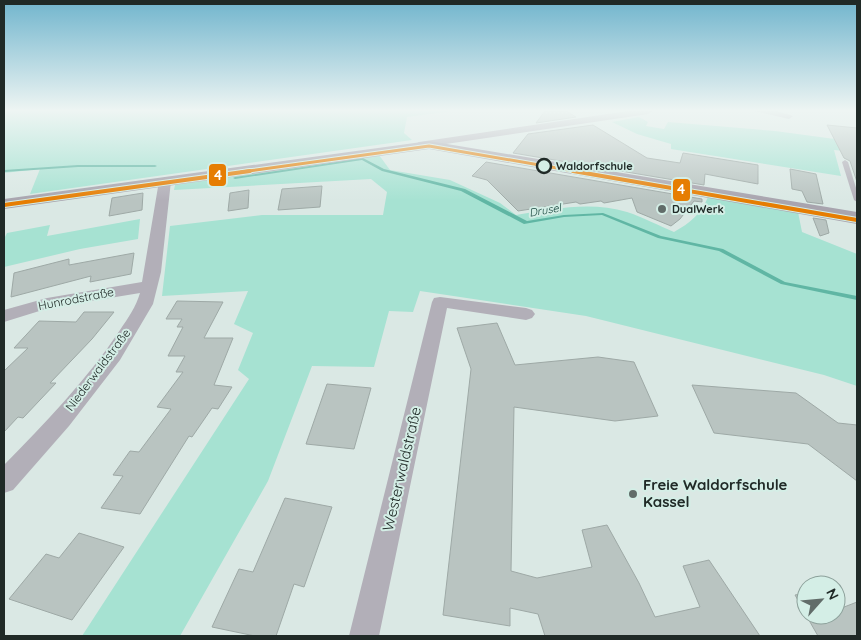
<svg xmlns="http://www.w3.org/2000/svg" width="861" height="640" font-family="Quicksand,sans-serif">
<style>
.green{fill:#a6e2d2}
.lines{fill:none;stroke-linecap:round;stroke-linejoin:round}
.stream{fill:#60b6a4;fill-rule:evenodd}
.building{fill:#b9c4c1;stroke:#9ea9a6}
.lane{fill:#b2afb8;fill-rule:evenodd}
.street{fill:#b2afb8;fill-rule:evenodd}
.secondary{fill:#a8a4ae;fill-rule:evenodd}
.tram-1-far1-casing{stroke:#d4eee6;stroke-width:5}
.tram-1-casing{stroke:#d4eee6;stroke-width:6}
.tram-1-far1{stroke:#e67d02;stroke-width:3}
.tram-1{stroke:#e67d02;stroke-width:4}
.stop-dot{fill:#d4eee6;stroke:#202a27;stroke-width:2.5}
.poi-dot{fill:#616c69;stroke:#d4eee6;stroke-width:2}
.labels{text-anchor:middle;stroke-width:4;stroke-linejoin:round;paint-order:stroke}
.far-stop-label{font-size:11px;font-weight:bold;fill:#202a27;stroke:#d4eee6;text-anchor:start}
.far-poi-label{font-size:11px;font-weight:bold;fill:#202a27;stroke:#d4eee6;text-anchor:start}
.far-water-label{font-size:11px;font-style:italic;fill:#124238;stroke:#d4eee6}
.street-label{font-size:12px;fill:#202a27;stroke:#d4eee6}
.near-street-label{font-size:15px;fill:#202a27;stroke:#d4eee6}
.near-poi-label{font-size:15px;font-weight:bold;fill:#202a27;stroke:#d4eee6;text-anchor:start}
.line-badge{stroke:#d4eee6;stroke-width:2}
.badge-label{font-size:14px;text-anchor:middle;font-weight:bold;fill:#fff}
</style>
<rect width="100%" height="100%" fill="#dae8e4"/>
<g class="green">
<polygon points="4,111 453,111 407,117 404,133 412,140 30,194 40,169 4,173"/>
<polygon points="639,117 648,122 646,126 664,129 668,122 775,131 857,142 857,152 834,150 841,176 671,149 671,144 637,134 612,122"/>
<path d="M379 155 390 170 450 180 500 203 516 215C553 209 591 201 627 212 643 217 659 226 674 232 690 223 701 214 708 197L798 212 802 232 857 254V386L824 375 586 316 420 291 413 312 389 311 374 367 312 366 268 481 180 636H82L249 379 238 370 253 333 234 324 248 291 162 296 170 226 262 215H383L387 192 371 179 174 190 175 185Z"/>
<polygon points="140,219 138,239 80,249 4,267 4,239 7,233 50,225 47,236"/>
</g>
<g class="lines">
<g class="stream">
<polygon points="363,158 384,169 465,189 527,221 564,215 603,213 661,236 723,249 785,282 857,296 857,300 781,284 719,251 658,238 602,215 564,217 524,224 461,191 382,171 362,160 235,179 233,178 235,177"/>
<polygon points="78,165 155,165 157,166 155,167 78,167 4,172 4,170"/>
</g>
</g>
<g class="building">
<polygon points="545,111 566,111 576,117 536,123"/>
<polygon points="593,125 647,158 680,163 683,153 758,165 758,184 705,174 704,185 513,153 528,134"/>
<polygon points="827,125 857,128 857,182 850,161 844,158"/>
<polygon points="486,162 702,199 702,202 694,201 680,219 671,226 637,212 632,198 604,203 601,201 580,204 576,202 518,211 487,180 472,176"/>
<polygon points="790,169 816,174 823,204 807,202 802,191 792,189"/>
<polygon points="322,186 320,207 278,210 282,189"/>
<polygon points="249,190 248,208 228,211 230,193"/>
<polygon points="143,193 142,210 109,216 112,198"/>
<polygon points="813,218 826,220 829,233 820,236"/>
<polygon points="134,253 131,274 90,282 91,276 11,297 14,273 69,259 69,265"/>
<polygon points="177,301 223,302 204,338 233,338 214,385 232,387 218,409 212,408 192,437 189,436 140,514 101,508 123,476 113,475 130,451 139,452 171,409 157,407 183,372 176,372 185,356 168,356 183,327 177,327 182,319 166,319"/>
<polygon points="84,312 114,312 92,339 50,383 56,383 23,418 18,417 4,432 4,371 28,348 14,348 39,321 76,322"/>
<polygon points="497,323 515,365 598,357 634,362 658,416 615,421 514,407 511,571 537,578 592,567 582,530 607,525 639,583 655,617 700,607 683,566 709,560 760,636 545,636 538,614 510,608 510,626 443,615 471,369 457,328"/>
<polygon points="327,384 371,388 354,449 306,444"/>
<polygon points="692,385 796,393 838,423 857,425 857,481 808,444 714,433"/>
<polygon points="285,498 332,507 304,587 294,584 276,636 255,636 212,627 239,569 253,572"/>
<polygon points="79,533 124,547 72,620 9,599 46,554 59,558"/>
<polygon points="806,593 806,614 795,595"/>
<polygon points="857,602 857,636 818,636 806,615 836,615 836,606 839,609"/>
</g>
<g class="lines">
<polygon class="lane" points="845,160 848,162 857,191 857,202 854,200 842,162"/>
<g class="street">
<polygon points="628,111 652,111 648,114 419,148 414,145 419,142"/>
<polygon points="754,111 777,111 793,116 789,119"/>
<path d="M165 177 171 181 161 272 153 304 120 360 69 426 13 490 4 493V465C45 423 87 380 120 330 128 318 136 307 140 293L49 308 4 322V310L47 298 142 282 159 181Z"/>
<polygon points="440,297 526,308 532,310 535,314 532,318 526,320 447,308 379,636 349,636 432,302 434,298"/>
</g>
<polygon class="secondary" points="429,141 857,212 857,224 429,149 4,209 4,199"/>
<g class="tram-1-far1-casing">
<polyline id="tram-1-far1" points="241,172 429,146 580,172"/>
</g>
<g class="tram-1-casing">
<g id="tram-1">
<polyline points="573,171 857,220"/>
<polyline points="4,205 250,171"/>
</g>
</g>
<use href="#tram-1-far1" class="tram-1-far1"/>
<use href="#tram-1" class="tram-1"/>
</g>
<linearGradient id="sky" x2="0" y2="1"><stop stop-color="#71b5cd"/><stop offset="0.55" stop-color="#eef5f3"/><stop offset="1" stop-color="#eef5f3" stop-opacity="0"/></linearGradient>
<rect width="861" height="201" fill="url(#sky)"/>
<circle class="stop-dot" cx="544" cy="166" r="7"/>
<g class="poi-dot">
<circle cx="662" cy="209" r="5"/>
<circle cx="633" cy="494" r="5"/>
</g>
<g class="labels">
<g class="far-stop-label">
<text x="556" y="170">Waldorfschule</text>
</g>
<g class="far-poi-label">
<text x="672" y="213">DualWerk</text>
</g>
<g class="far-water-label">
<text transform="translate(545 210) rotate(-10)" y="4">Drusel</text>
</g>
<g class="street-label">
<text transform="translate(76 299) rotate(-11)" y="4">Hunrodstraße</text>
<text transform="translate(98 370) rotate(-53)" y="4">Niederwaldstraße</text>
</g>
<g class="near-street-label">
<text transform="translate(402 469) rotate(-77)" y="5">Westerwaldstraße</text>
</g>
<g class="near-poi-label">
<text x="643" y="490">Freie Waldorfschule<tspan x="643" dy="17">Kassel</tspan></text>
</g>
</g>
<g class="line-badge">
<rect x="208" y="163" width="19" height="24" rx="5" fill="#e67d02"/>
<rect x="672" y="178" width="19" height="24" rx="5" fill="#e67d02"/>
</g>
<g class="badge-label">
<text x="218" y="180">4</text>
<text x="681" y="194">4</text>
</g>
<rect width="861" height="640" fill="none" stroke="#202a27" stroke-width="10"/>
<g transform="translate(821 600) rotate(63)"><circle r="24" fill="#d4eee6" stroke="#8ca09a"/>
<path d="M0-4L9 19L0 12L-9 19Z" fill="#616c69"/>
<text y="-8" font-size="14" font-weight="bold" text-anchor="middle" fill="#202a27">N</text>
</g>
</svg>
